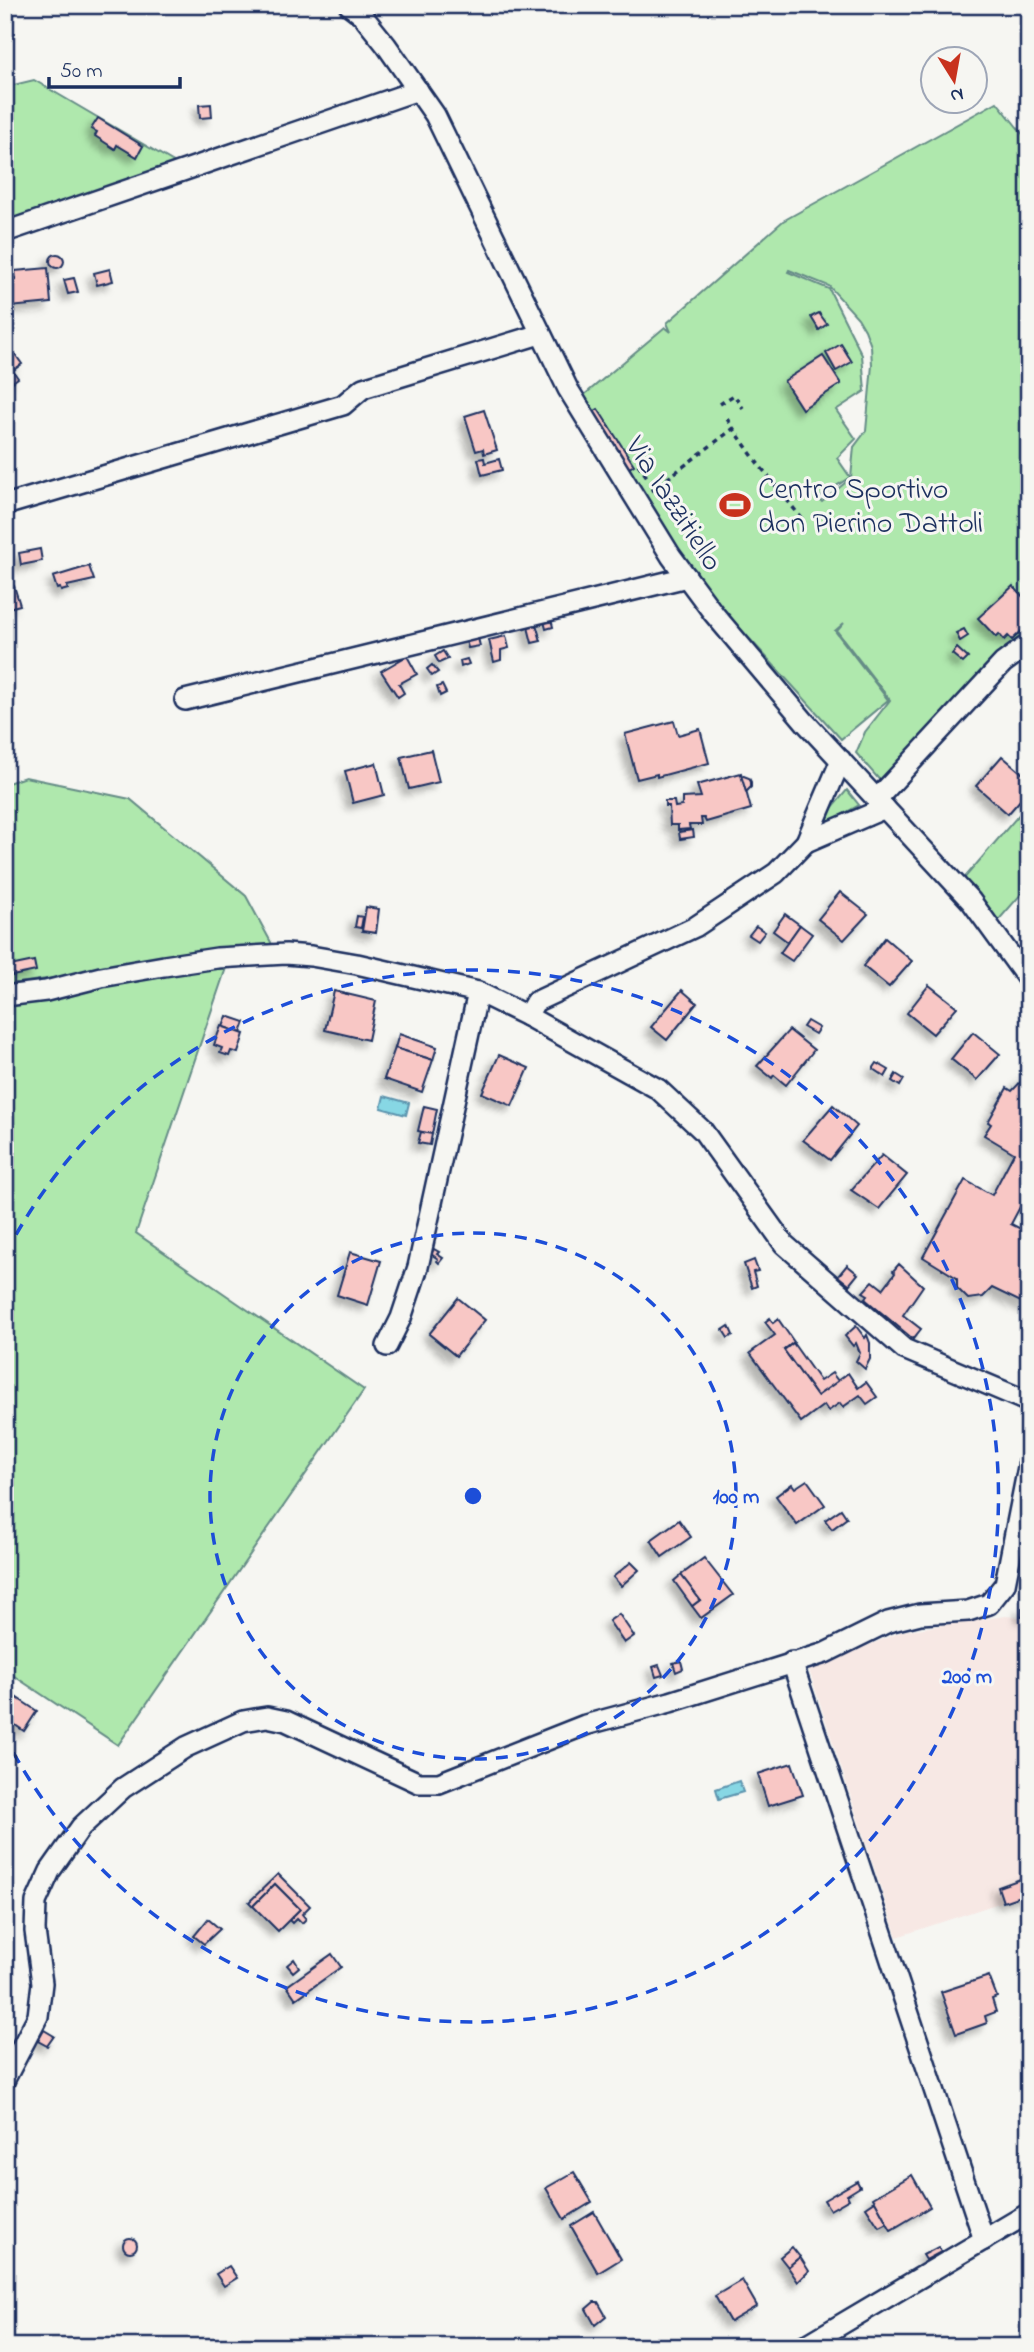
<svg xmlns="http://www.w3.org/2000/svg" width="1034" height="2352" font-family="'Indie Flower',sans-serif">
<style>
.built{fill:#f7e8e4}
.green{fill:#afe8ad;stroke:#658c86;stroke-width:2;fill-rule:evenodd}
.water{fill:#87d7e4;stroke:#5c94ae;stroke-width:2}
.building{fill:#f8c7c5;stroke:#1b2f5e;stroke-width:2;filter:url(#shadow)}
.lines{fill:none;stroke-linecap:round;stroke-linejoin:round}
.minor-casing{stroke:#1b2f5e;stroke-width:24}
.path{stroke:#1b2f5e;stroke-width:3.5;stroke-dasharray:5 5;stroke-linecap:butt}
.minor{stroke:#f6f6f2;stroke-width:19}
.ring{fill:none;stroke:#1d4ed8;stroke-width:3.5;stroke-dasharray:12 9}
.labels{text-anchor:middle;stroke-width:6;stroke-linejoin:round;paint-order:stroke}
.poi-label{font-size:30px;fill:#1b2f5e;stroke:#f6f6f2;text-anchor:start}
.street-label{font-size:30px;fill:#1b2f5e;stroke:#f6f6f2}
.centre{fill:#1d4ed8;stroke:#f6f6f2;stroke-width:3.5}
.ring-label{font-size:21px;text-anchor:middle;font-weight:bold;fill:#1d4ed8;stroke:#f6f6f2;stroke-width:6;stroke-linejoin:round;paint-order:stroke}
</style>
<defs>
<filter id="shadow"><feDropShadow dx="-6" dy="6" stdDeviation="3.5" flood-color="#0004"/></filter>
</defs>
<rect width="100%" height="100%" fill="#f6f6f2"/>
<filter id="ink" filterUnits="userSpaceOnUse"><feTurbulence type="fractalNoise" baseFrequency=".0143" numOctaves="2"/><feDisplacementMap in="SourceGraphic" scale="14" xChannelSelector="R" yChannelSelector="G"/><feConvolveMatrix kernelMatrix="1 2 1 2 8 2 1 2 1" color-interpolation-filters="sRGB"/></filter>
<g filter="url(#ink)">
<polygon class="built" points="1005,1616 1029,1618 1029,1893 897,1937 809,1670 903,1631"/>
<g class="green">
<polygon points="34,80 177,164 5,222 5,87"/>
<path d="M997 102 1029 142V637L883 784 856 753 865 732 890 700 837 631 844 623 835 631 888 700 841 739 707 592 651 511 583 396 665 327 671 332 667 323 783 221ZM789 270 829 286 858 318 865 330 871 346 872 365 866 431 854 447 851 478 822 502 818 498 850 477 837 458 856 439 836 410 865 391 862 355 829 289 788 272Z"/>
<polygon points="25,777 130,799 246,896 273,946 5,985 5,784"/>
<polygon points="847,790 859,805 824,825 821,821"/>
<polygon points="1029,803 1029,885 996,923 961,882"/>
<polygon points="227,965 136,1233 364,1390 118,1745 5,1670 5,1008 185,969"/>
</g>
<g class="water">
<polygon points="384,1096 409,1103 406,1115 381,1108"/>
<polygon points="739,1781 743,1792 719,1799 716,1789"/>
</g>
<g class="building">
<polygon points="211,104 212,117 200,118 199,105"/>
<polygon points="98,118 143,146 137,157 117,145 115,149 95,136 97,132 91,129"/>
<circle cx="57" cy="261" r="7"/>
<polygon points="48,268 51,303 10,307 11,279 16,279 15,271"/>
<polygon points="110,269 113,281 97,285 94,273"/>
<polygon points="74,278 78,292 68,294 64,280"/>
<polygon points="819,313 827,324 819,330 811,317"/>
<polygon points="7,343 22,364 5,376 5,345"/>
<polygon points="841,344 852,362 836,371 826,353"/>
<polygon points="823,356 841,384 802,409 784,381"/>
<polygon points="13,371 18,378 7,386 5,376"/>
<polygon points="598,409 634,465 626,470 593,412"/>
<polygon points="484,410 497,450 484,454 483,449 476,451 465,416"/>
<polygon points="484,458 485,463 499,459 502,470 482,475 478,459"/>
<polygon points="40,549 42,561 21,565 19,553"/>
<polygon points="89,566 94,580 67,586 68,589 61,591 60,588 57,589 53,577"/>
<polygon points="14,586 20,605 5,609 5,589"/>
<polygon points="1013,586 1029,603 1029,624 1012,640 1008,636 1004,640 999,634 996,637 978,618"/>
<polygon points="550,615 553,627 546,629 543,617"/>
<polygon points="534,617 541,641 532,643 526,619"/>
<polygon points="964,629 968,636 960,641 956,633"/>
<polygon points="477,634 480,646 468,648 465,636"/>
<polygon points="506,636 509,648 501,650 501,660 494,662 489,640"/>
<polygon points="957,648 968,658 963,663 952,654"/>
<polygon points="443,651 448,659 439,663 435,656"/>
<polygon points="407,656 417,674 399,684 404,693 398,697 381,671"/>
<polygon points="467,659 469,664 461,667 460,661"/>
<polygon points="432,665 438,672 432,676 427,669"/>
<polygon points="442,685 446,693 440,696 437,687"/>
<polygon points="674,721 678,735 700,729 709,763 657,777 657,774 637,779 625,734"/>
<polygon points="431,750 439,782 409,789 401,757"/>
<polygon points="1002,756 1029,779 1029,790 1008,814 976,786"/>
<polygon points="376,763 384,795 353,803 345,771"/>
<polygon points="741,773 751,809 706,822 704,818 701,818 702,825 689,825 690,829 678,830 678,825 670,825 669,806 665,806 665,801 674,801 675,807 682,806 682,798 701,797 697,785"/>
<polygon points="741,775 749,778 751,782 751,787 746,792"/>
<polygon points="693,830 694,837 680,839 679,832"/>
<polygon points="840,892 868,914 844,940 818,919"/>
<polygon points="366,907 379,909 376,933 362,931"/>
<polygon points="785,914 800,925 788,942 773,931"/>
<polygon points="357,916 363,917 361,928 355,927"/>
<polygon points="800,925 812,934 792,961 780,953"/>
<polygon points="756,926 765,932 758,941 749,935"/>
<polygon points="885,938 912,961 889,987 863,966"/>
<polygon points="34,961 36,971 12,976 10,966"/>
<polygon points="929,985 957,1007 933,1034 907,1013"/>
<polygon points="682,990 697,1003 667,1040 651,1027"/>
<polygon points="334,991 376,1001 368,1040 325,1030"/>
<polygon points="227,1016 245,1022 241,1033 223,1027"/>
<polygon points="807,1021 819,1028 815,1034 803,1027"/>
<polygon points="221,1026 244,1034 238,1053 231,1051 229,1056 220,1053 222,1048 214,1045"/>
<polygon points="789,1030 814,1050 786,1085 774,1075 772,1078 757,1066"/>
<polygon points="973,1032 1000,1054 977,1080 951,1059"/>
<polygon points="399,1034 437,1047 433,1060 395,1048"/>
<polygon points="395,1048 433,1060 422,1092 384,1079"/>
<polygon points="499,1055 529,1068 512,1106 482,1093"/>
<polygon points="877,1063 889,1070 885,1077 873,1069"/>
<polygon points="1029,1073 1029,1190 1011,1224 1029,1233 1029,1306 992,1288 983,1297 968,1299 957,1288 957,1278 923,1257 965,1180 992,1195 1014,1153 984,1135 991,1124 988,1122 1007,1088 1012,1091"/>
<polygon points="896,1074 904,1079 900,1086 892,1081"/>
<polygon points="833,1105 857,1126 830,1160 803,1140"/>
<polygon points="424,1106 437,1109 432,1134 418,1131"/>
<polygon points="421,1132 432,1134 430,1145 418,1143"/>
<polygon points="882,1155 907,1175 879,1209 851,1190"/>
<polygon points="434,1249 439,1252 437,1254 443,1258 439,1263 437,1261 438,1259 431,1254"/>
<polygon points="350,1252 381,1261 368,1305 337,1295"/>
<polygon points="754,1260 758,1271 753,1272 757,1286 752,1288 744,1264"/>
<polygon points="899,1264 923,1286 903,1315 921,1329 913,1339 865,1299 868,1295 863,1292 873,1281 883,1289 895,1273 893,1271"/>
<polygon points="847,1265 858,1274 849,1285 838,1276"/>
<polygon points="458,1298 485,1320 456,1356 429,1334"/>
<polygon points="770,1318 773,1323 778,1319 794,1342 784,1350 817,1396 848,1373 858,1388 866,1382 877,1397 867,1404 860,1395 843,1407 840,1403 828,1411 824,1405 801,1422 750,1353 775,1335 765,1322"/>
<polygon points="729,1326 733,1335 728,1338 723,1330"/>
<polygon points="856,1326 865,1338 867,1335 870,1343 870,1359 865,1369 856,1361 860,1353 856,1343 853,1346 845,1336"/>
<polygon points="793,1343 820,1381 832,1373 838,1381 817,1396 784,1350"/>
<polygon points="807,1480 825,1505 797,1525 776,1496 792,1484 795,1488"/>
<polygon points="841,1509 847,1518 832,1529 825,1520"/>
<polygon points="679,1520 691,1537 662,1557 651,1540"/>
<polygon points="704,1558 733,1595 701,1618 692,1606 700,1600 681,1575"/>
<polygon points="631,1562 639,1570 621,1586 613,1577"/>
<polygon points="681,1575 700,1600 692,1606 674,1581"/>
<polygon points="1022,1608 1029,1608 1029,1616 1021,1616"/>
<polygon points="619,1614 634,1636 624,1643 609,1621"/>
<polygon points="681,1661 683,1669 676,1672 673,1663"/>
<polygon points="659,1665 663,1675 656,1677 653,1667"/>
<polygon points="5,1690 37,1711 24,1731 5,1718"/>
<polygon points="792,1763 803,1795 768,1806 758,1774"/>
<polygon points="278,1874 310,1906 302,1914 306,1919 302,1923 297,1918 292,1923 289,1920 300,1909 275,1884 253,1906 249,1902"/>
<polygon points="1029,1876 1029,1893 1003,1902 998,1887"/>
<polygon points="275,1884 300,1909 278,1931 253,1906"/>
<polygon points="208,1919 220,1929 204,1944 194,1936"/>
<polygon points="332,1954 341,1967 296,1999 287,1986"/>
<polygon points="294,1959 299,1967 293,1972 287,1965"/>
<polygon points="989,1976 997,1997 992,1999 996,2012 985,2016 987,2023 956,2034 941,1992"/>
<polygon points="44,2030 54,2036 47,2046 38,2041"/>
<polygon points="574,2172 592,2202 564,2219 546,2188"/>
<polygon points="912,2175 930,2207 891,2230 873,2198"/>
<polygon points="857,2181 860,2187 847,2195 849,2199 830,2210 824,2200"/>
<polygon points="875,2201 887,2223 879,2227 866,2207"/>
<polygon points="594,2212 621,2259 598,2273 571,2226"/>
<circle cx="130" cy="2245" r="7"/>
<polygon points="792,2247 800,2257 788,2267 780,2257"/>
<polygon points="938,2247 941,2252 926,2260 923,2255"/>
<polygon points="800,2257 809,2271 798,2282 788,2267"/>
<polygon points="229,2266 237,2278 224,2286 216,2274"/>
<polygon points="742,2280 757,2306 730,2322 715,2296"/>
<polygon points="594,2302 598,2302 606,2316 595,2325 586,2309"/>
</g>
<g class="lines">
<g class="minor-casing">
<g id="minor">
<polyline points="349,5 362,15 386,45 435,115 568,389 671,556 714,614 805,722 971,901 1029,981"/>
<polyline points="5,232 418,90"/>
<polyline points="5,505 343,405 363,388 540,334"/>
<polyline points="185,700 687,577"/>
<polyline points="877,799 1003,663 1029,644"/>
<polyline points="806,842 885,808"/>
<polyline points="5,996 46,991 101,977 164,966 217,958 286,954 311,956 357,964 478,992 527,1016 658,1089 703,1131 784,1244 904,1349 1029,1402"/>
<polyline points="527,1016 535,1002 695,927 776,873 806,842 841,760"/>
<polyline points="387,1346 401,1318 418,1267 478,992"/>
<polyline points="792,1662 984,2240"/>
<polyline points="5,2079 38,2016 42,1983 35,1931 36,1902 50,1871 81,1827 123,1788 186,1747 243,1721 267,1717 286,1721 419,1783 439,1783 585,1725 670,1702 825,1653 888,1622 920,1614 968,1611 989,1604 1005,1584 1029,1462"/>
<polyline points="803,2347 1029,2213"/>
</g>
</g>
<g class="path">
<polyline points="720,404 734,395 743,408"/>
<polyline points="727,419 756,461 803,520"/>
<polyline points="638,464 647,477"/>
<polyline points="651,491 734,428"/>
</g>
<use href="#minor" class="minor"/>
</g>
</g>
<g class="ring">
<circle cx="473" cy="1496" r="263"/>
<path d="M6 1253A526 526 0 1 1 6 1739"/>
</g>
<defs>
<g id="stadium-bare" transform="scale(2.415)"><path d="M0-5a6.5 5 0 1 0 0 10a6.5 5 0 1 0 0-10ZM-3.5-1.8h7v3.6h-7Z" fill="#c8321e" stroke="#f6f6f2" stroke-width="2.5" paint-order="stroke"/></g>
</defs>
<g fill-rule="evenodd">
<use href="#stadium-bare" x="735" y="505"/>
</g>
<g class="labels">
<g class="poi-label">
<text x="758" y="498">Centro Sportivo<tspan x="758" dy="34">don Pierino Dattoli</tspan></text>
</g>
<g class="street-label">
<text transform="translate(675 503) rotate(57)" y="10">Via Iazzitiello</text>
</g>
</g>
<circle cx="473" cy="1496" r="10" class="centre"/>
<g class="ring-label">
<text x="736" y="1503">100 m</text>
<text x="967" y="1683">200 m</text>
</g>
<rect width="1034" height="2352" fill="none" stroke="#f6f6f2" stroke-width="28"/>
<rect x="14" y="14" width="1006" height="2324" fill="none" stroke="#1b2f5e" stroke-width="2.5" filter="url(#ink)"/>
<g transform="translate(954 80) rotate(169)"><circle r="33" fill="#f6f6f2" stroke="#9ea6b7" stroke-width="2"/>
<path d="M0-5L12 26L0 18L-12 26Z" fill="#c8321e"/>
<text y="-10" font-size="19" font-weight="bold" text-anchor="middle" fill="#1b2f5e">N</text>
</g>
<path d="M49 77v10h131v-10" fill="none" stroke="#1b2f5e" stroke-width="3.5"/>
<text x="60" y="77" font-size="21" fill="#1b2f5e" stroke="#f6f6f2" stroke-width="5" paint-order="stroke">50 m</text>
</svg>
